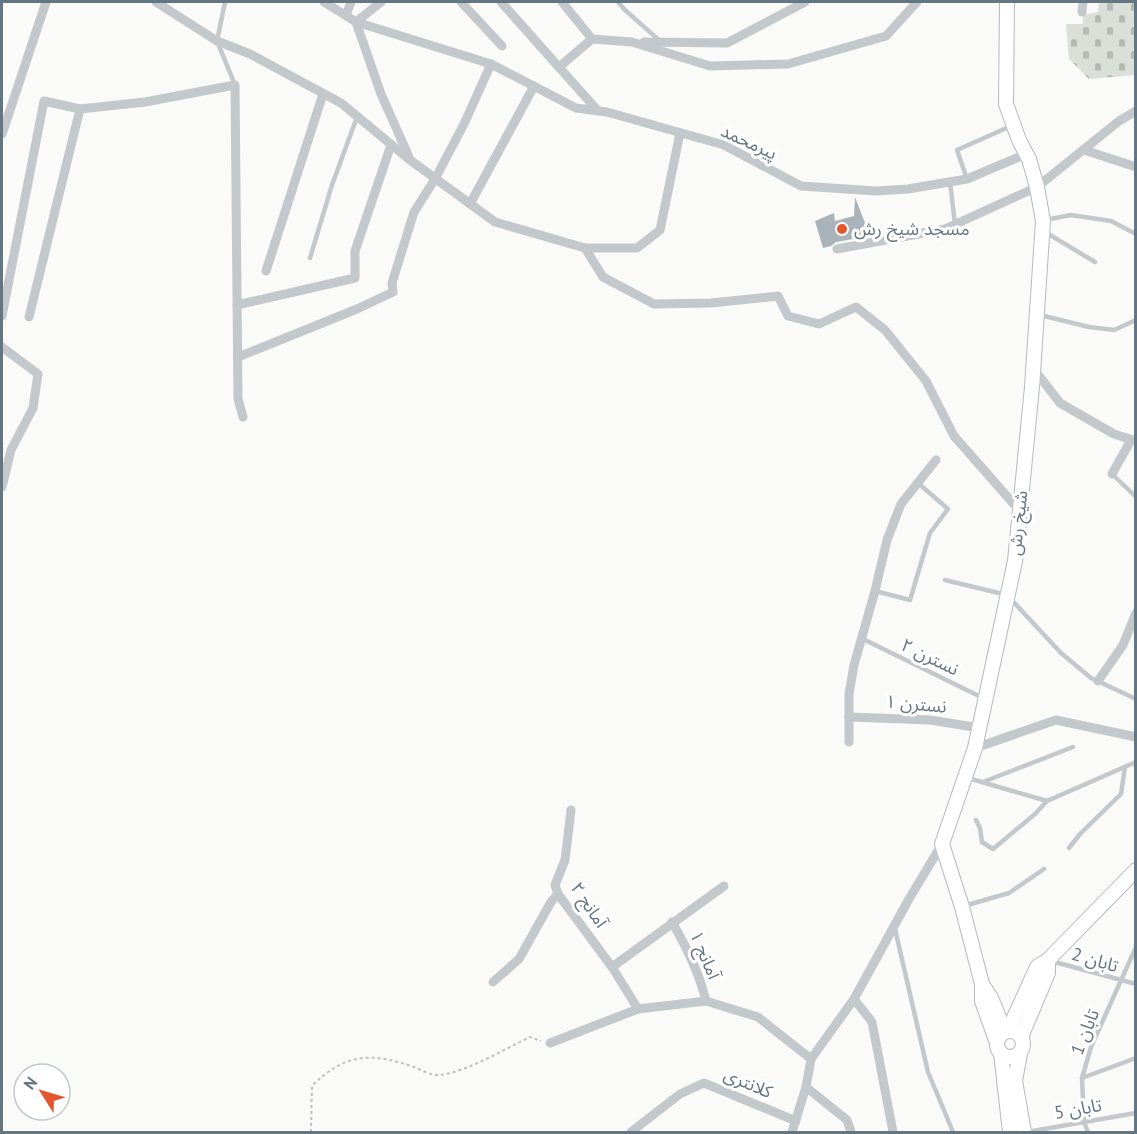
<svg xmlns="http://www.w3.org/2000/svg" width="1137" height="1134" font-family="'PT Sans','Noto Sans Arabic',sans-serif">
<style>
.cemetery{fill:url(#cemetery-stones)}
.building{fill:#aab3b9}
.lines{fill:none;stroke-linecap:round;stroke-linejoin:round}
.secondary-casing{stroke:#b3babf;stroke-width:16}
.path{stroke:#bbbfc2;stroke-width:2;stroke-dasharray:3 3;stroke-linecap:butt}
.lane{stroke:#c3c8cc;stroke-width:4.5}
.street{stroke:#c3c8cc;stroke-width:9}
.secondary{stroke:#fff;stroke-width:14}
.poi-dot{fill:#e4572e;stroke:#fff;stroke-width:2}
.labels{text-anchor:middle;stroke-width:6;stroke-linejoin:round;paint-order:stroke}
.street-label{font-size:18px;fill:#657683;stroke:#fff}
.poi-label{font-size:18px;fill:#657683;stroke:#fff;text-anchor:start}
</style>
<defs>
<pattern id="cemetery-stones" width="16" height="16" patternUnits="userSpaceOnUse" patternTransform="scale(1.5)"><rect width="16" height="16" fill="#dadfd7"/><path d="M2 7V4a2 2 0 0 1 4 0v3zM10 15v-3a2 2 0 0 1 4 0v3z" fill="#b4b9b4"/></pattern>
</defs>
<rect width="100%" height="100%" fill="#fafaf8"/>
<polygon class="cemetery" points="1099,2 1135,2 1135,75 1089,79 1069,59 1066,24 1083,24 1083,15 1098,12"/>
<polygon class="building" points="855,197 870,236 836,242 831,246 823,248 815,221 834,213 835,221 854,216"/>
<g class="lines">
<g class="secondary-casing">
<g id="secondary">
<polyline points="982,984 982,1001 997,1043"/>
<circle cx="1010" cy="1044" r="13"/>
<polyline points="1008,1031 1037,967 1048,960 1136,870"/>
<polyline points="1005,1032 991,998 982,984 962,907 942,844 975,748 1015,561 1032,387 1043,221 1037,187 1029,159 1019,140 1006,104 1007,2"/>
<polyline points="1021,1037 1048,973 1048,960"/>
<polyline points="1001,1053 1010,1132"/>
<polyline points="1020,1053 1015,1081 1024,1132"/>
</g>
</g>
<path class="path" d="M311 1132 312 1086C345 1053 371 1052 414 1067 421 1070 432 1076 440 1075 466 1072 505 1049 530 1037L541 1041"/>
<g class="lane">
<polyline points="225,2 217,41 235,85"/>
<polyline points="618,2 625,10 660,41"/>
<polyline points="967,179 957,150 1011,126"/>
<polyline points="950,182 955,224"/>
<polyline points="1045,220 1071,215 1111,221 1136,234"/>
<polyline points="1045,232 1095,262"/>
<polyline points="310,258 332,185 357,117"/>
<polyline points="1040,315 1089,327 1114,330 1136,320"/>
<polyline points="1112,474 1136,497"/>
<polyline points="945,580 1007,595 1061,653 1091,678 1136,699"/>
<polyline points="875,591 910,600 930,533 948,509 918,483"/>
<polyline points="863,639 983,698"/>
<polyline points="968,778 1047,801 1136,762"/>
<polyline points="983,782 1073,747"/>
<polyline points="976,820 980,828 982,842 993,849 1035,814 1047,801"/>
<polyline points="1069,848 1080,834 1121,794 1125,767"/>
<polyline points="964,906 1009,893 1044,869"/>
<polyline points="895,929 928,1072 953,1132"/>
<polyline points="1051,961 1136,984"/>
<polyline points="1082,1078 1136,1058"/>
<polyline points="1027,1132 1136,1113"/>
<polyline points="1088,1132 1084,1122 1082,1078 1091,1047 1136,947"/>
</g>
<g class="street">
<polyline points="156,2 217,41 250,54 341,103 410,160 495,222 585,248 603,277 654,304 711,303 778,296 788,316 819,324 856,307 885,330 926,381 954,436 1019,510"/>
<polyline points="324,2 356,22 491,64 576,108 607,112 724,145 801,186 876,191 908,189 967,179 1026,154"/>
<polyline points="381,2 356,22 381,94 409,157"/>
<polyline points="461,2 502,46"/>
<polyline points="501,2 598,111"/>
<polyline points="562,2 592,39"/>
<polyline points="1082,12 1083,2"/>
<polyline points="346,15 351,2"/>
<polyline points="644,42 727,43 805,2"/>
<polyline points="559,67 592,39 632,42 710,66 788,64 886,36 917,2"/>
<polyline points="2,134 46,2"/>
<polyline points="1084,150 1136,167"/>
<polyline points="470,204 534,86"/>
<polyline points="585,248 637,248 660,230 680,133"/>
<polyline points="837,249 945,229 1037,187 1119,121 1136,111"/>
<polyline points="266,271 323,94"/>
<polyline points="237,305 355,278 355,251 391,145"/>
<polyline points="2,316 44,101 80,109"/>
<polyline points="29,317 80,109 145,102 235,85 238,399 243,417"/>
<polyline points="2,347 38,374 33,408 11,450 2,487"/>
<polyline points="238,357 357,309 393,292 392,283 414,212 435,179 464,124 491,64"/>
<polyline points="1033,368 1060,403 1114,434 1136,441"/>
<polyline points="1112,474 1131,440"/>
<polyline points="1098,681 1123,645 1136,613"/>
<polyline points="849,717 930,720 980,728"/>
<polyline points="849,742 849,694 854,665 875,591 887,540 901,504 936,460"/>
<polyline points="975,748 1056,720 1136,737"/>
<polyline points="571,810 565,860 555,885 558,894 612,967 638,1009"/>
<path d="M672 922C687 948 699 972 706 1001"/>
<polyline points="612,967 724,886"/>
<polyline points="493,982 519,959 551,902 558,894"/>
<polyline points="550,1043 638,1009 706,1001 758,1017 811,1059"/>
<polyline points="806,1087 847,1120 851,1132"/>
<polyline points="631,1132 680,1094 704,1083 796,1121"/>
<polyline points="792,1132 806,1087 811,1059 854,999"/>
<polyline points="893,1132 872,1022 854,999 909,899 942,844"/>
</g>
<use href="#secondary" class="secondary"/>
</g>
<circle class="poi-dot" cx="842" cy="229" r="6"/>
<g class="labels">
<g class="street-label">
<text transform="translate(749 142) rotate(25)" y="6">پیرمحمد</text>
<text transform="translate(1018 523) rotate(-84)" y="6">شیخ رش</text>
<text transform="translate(930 657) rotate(26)" y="6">نسترن ۲</text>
<text transform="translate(916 704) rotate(5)" y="6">نسترن ۱</text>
<text transform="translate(589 905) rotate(56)" y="6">آمانج ۲</text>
<text transform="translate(705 955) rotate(67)" y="6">آمانج ۱</text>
<text transform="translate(1095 960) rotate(16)" y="6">تابان 2</text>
<text transform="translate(1085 1032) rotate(-68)" y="6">تابان 1</text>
<text transform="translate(748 1083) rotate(23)" y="6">کلانتری</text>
<text transform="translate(1078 1109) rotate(-10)" y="6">تابان 5</text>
</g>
<g class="poi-label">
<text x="854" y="235">مسجد شیخ رش</text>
</g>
</g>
<rect width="1137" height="1134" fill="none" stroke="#657683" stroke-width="6"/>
<g transform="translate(42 1092) rotate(307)"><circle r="28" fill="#ffffff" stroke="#c1c8cd" stroke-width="1.5"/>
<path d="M0-4.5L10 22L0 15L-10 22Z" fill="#e4572e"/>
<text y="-9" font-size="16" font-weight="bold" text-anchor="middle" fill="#657683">N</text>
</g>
</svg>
